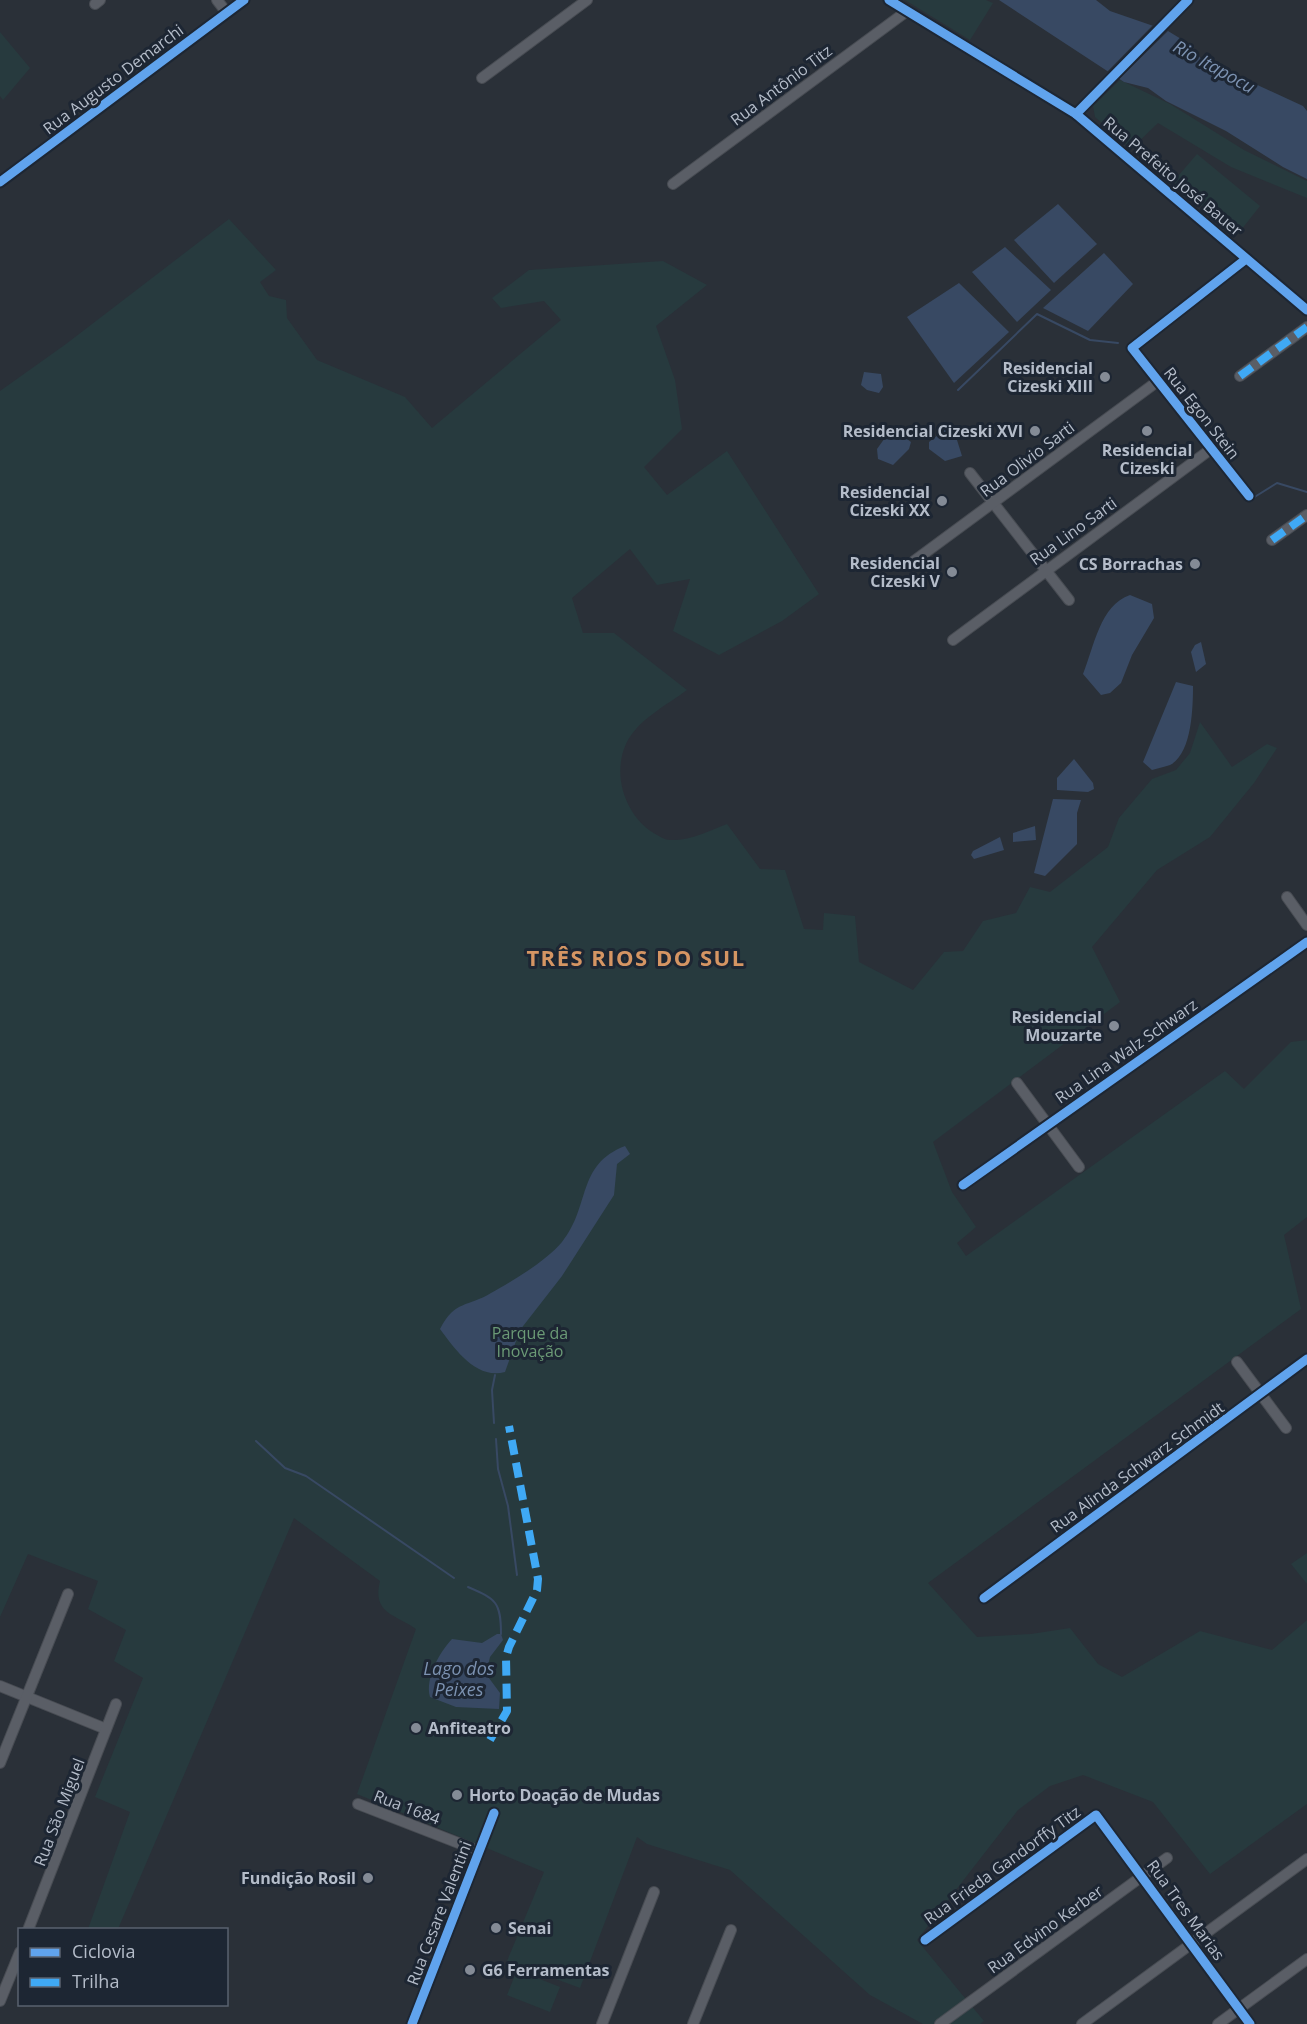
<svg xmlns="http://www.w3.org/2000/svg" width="1307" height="2024" font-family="'Open Sans',sans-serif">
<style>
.green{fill:#273a3e}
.water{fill:#384963}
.pier{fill:#2a3038}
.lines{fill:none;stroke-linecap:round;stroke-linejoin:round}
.stream{stroke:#384963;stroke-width:2}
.minor-casing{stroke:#484c53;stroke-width:12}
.minor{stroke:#5a5e66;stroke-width:10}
.quiet{stroke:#3fa9f5;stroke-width:8;stroke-dasharray:15 8;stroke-linecap:butt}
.cycleway-casing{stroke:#1d2633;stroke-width:13}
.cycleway{stroke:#60a3ed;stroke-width:9}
.poi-dot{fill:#848b96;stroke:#1d2633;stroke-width:2}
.labels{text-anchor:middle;stroke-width:6;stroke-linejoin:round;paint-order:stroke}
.street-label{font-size:16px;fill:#b4bcc9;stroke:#1d2633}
.poi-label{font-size:16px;font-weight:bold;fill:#b4bcc9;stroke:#1d2633;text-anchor:end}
.park-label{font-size:16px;fill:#6b9a76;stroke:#1d2633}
.water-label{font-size:18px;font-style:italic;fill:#7c92b1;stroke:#1d2633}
.district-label{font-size:22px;font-weight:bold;letter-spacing:1.5px;fill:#d59563;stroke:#1d2633}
</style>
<rect width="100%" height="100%" fill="#2a3038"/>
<g class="green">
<polygon points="905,0 986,0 993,3 970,40"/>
<polygon points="0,32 30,68 3,100 0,96"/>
<polygon points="1120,80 1170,104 1244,150 1307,181 1307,198 1231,167 1158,123 1131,149 1095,117 1093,106"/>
<polygon points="1197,154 1260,206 1237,235 1173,182"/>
<path d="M229 219 276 270 260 282 269 296 286 300 287 318 317 360 405 397 432 428 561 320 544 301 501 308 492 298 529 270 663 261 707 285 656 326 675 380 682 429 644 467 667 495 727 451 819 594 782 621 719 655 673 631 690 579 657 585 630 549 572 598 583 633H614L687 690C667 705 637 720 626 744 611 777 627 819 657 835 661 837 665 840 670 840 690 841 709 831 727 824L760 869 785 870 804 929 823 930 824 913 855 916 859 962 913 990 944 952 963 951 983 921 1016 913 1030 887 1050 892 1108 847 1119 818 1152 779 1176 770 1190 753 1200 722 1232 767 1267 744 1277 748 1254 783 1210 837 1157 870 1092 947 1120 1002 933 1142 952 1192 976 1227 957 1243 966 1256 1225 1071 1244 1089 1291 1042 1307 1040V1217L1284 1235 1301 1309 928 1583 977 1637 1031 1634 1070 1628 1098 1664 1122 1677 1200 1631 1272 1650 1307 1620V1804L1210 1874 1153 1802 1083 1775 1050 1786 1018 1810 917 1940 984 2021 980 2024H923L870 1995 730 1870 647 1844 637 1837 580 1988 507 1961 544 1872 357 1794 416 1629C395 1614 372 1614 380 1581L294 1518 118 1929H88L130 1812 95 1797 143 1678 114 1661 126 1630 88 1609 98 1581 28 1554 0 1617V391L66 344Z"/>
<polygon points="1307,1553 1307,1584 1291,1564"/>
<polygon points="517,1970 560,1987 550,2012 507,1995"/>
</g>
<g class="water">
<polygon points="999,0 1096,0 1110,11 1168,31 1191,45 1201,59 1303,106 1307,111 1307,179 1283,167 1226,131 1166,101 1148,88 1124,82"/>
<polygon points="1058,204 1097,244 1054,283 1014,240"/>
<polygon points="1005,247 1051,290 1017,322 972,272"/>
<polygon points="1104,253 1133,284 1088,331 1043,308"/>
<polygon points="959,283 1009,332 954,383 907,317"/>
<polygon points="864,372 881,374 883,387 879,393 867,390 861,385"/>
<polygon points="952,424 962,456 945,461 929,449 929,442"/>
<polygon points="892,428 911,442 909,449 893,465 878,459 877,449"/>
<path d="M1130 595 1152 604 1154 618 1132 655 1121 683 1110 693 1101 695 1083 674C1094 647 1100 605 1130 595Z"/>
<polygon points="1201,642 1206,664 1196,672 1191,652 1195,645"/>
<path d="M1176 682 1193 686C1193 707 1192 754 1170 765 1165 767 1158 768 1152 770L1143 762Z"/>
<polygon points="1074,759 1093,783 1094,789 1088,792 1057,790 1057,778"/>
<polygon points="1053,799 1081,800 1077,813 1077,844 1045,876 1034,873"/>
<polygon points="1035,826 1036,840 1013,842 1013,833"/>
<polygon points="1000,837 1004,850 974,859 971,855 973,851"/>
<path d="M625 1146 630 1154 617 1164 614 1195 562 1276 520 1330 505 1372C476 1380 455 1349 440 1329 455 1300 468 1307 491 1293 514 1280 545 1262 562 1242 591 1206 576 1165 625 1146Z"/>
<path d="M497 1634H501L503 1640 490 1657 486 1674 500 1693 499 1709 456 1707 430 1697C425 1678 439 1653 452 1639L482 1643Z"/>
</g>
<polygon class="pier" points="1155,23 1170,29 1117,81 1106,73"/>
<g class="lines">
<g class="stream">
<polyline points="958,390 1037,314 1090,340 1118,343"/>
<polyline points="1253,498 1277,483 1307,492"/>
<polyline points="494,1423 492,1390 495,1375"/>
<polyline points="496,1439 498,1469 508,1506 517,1575"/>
<polyline points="256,1441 285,1468 306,1476 454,1578"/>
<path d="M468 1587C496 1599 501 1602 501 1634"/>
</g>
<g class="minor-casing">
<g id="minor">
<polyline points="217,0 227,13"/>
<polyline points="889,0 1076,114 1307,310"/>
<polyline points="95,4 100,0"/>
<polyline points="482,78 587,0"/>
<polyline points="1076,114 1188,0"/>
<polyline points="0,182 244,0"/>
<polyline points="673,184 907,11"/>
<polyline points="1246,259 1132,348 1249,496"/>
<polyline points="1240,376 1307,327"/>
<polyline points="970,473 1069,600"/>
<polyline points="1272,540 1307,515"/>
<polyline points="914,561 1158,381"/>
<polyline points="953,640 1211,449"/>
<polyline points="1287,897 1307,925"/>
<polyline points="1017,1083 1079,1167"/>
<polyline points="963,1185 1307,942"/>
<polyline points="1237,1362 1286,1428"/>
<polyline points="984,1598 1307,1359"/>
<polyline points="0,1686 106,1729"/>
<polyline points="0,1763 68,1594"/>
<polyline points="358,1804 479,1851"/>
<polyline points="28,1930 116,1704"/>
<polyline points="925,1940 1096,1815 1250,2024"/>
<polyline points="0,2001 20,1952"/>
<polyline points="412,2024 494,1813"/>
<polyline points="602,2024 654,1892"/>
<polyline points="693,2024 731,1930"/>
<polyline points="940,2024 1167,1858"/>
<polyline points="1082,2024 1307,1859"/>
<polyline points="1218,2024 1307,1959"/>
</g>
</g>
<use href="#minor" class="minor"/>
<g class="quiet">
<polyline points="1240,376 1307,327"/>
<polyline points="1272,540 1307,515"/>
<polyline points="490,1740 507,1711 506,1657 509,1647 537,1590 538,1579 509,1426"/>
</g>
<g class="cycleway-casing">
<g id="cycleway">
<polyline points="889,0 1076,114 1307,310"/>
<polyline points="1076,114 1188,0"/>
<polyline points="0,182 244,0"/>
<polyline points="1246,259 1132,348 1249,496"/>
<polyline points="963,1185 1307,942"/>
<polyline points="984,1598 1307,1359"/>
<polyline points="925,1940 1096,1815 1250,2024"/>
<polyline points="412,2024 494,1813"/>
</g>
</g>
<use href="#cycleway" class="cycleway"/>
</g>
<g class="poi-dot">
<circle cx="1105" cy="377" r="6"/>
<circle cx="1035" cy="431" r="6"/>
<circle cx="1147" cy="431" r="6"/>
<circle cx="942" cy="501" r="6"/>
<circle cx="1195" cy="564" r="6"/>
<circle cx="952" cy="572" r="6"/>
<circle cx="1114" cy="1026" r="6"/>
<circle cx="416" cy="1728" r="6"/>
<circle cx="457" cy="1795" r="6"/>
<circle cx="368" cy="1878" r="6"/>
<circle cx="496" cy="1928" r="6"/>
<circle cx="470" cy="1970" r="6"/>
</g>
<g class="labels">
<g class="street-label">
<text transform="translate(113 79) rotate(-37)" y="6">Rua Augusto Demarchi</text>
<text transform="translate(781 85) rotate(-37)" y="6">Rua Antônio Titz</text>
<text transform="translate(1173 176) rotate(40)" y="6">Rua Prefeito José Bauer</text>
<text transform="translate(1202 413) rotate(52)" y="6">Rua Egon Stein</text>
<text transform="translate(1027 459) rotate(-37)" y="6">Rua Olivio Sarti</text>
<text transform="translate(1073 531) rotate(-36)" y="6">Rua Lino Sarti</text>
<text transform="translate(1126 1051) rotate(-35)" y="6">Rua Lina Walz Schwarz</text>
<text transform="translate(1137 1467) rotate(-36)" y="6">Rua Alinda Schwarz Schmidt</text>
<text transform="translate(407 1807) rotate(21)" y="6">Rua 1684</text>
<text transform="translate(59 1812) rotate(-69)" y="6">Rua São Miguel</text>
<text transform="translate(1002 1865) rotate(-36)" y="6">Rua Frieda Gandorffy Titz</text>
<text transform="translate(1186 1910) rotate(54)" y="6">Rua Tres Marias</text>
<text transform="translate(439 1913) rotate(-69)" y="6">Rua Cesare Valentini</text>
<text transform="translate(1045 1929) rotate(-36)" y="6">Rua Edvino Kerber</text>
</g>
<g class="poi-label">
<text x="1093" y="374">Residencial<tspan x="1093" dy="18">Cizeski XIII</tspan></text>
<text x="1023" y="437">Residencial Cizeski XVI</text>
<text x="1147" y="456" text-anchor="middle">Residencial<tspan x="1147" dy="18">Cizeski</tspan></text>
<text x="930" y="498">Residencial<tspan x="930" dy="18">Cizeski XX</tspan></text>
<text x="940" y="569">Residencial<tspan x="940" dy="18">Cizeski V</tspan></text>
<text x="1183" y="570">CS Borrachas</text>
<text x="1102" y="1023">Residencial<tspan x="1102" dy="18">Mouzarte</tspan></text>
<text x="428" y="1734" text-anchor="start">Anfiteatro</text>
<text x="469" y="1801" text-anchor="start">Horto Doação de Mudas</text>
<text x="356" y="1884">Fundição Rosil</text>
<text x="508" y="1934" text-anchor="start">Senai</text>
<text x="482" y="1976" text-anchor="start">G6 Ferramentas</text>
</g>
<g class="park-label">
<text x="530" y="1339">Parque da<tspan x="530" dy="18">Inovação</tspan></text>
</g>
<g class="water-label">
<text transform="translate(1214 67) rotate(29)" y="6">Rio Itapocu</text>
<text x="459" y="1675">Lago dos<tspan x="459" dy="21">Peixes</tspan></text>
</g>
<g class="district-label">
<text x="636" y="966">TRÊS RIOS DO SUL</text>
</g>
</g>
<rect x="18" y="1928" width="210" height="78" fill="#1d2633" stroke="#59626f" stroke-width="1.5"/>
<rect x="30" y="1948" width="30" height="9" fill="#60a3ed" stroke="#59626f" stroke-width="1.5"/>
<text x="72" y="1958" font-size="18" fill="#b4bcc9">Ciclovia</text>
<rect x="30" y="1978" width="30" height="9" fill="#3fa9f5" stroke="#59626f" stroke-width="1.5"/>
<text x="72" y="1988" font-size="18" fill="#b4bcc9">Trilha</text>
</svg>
